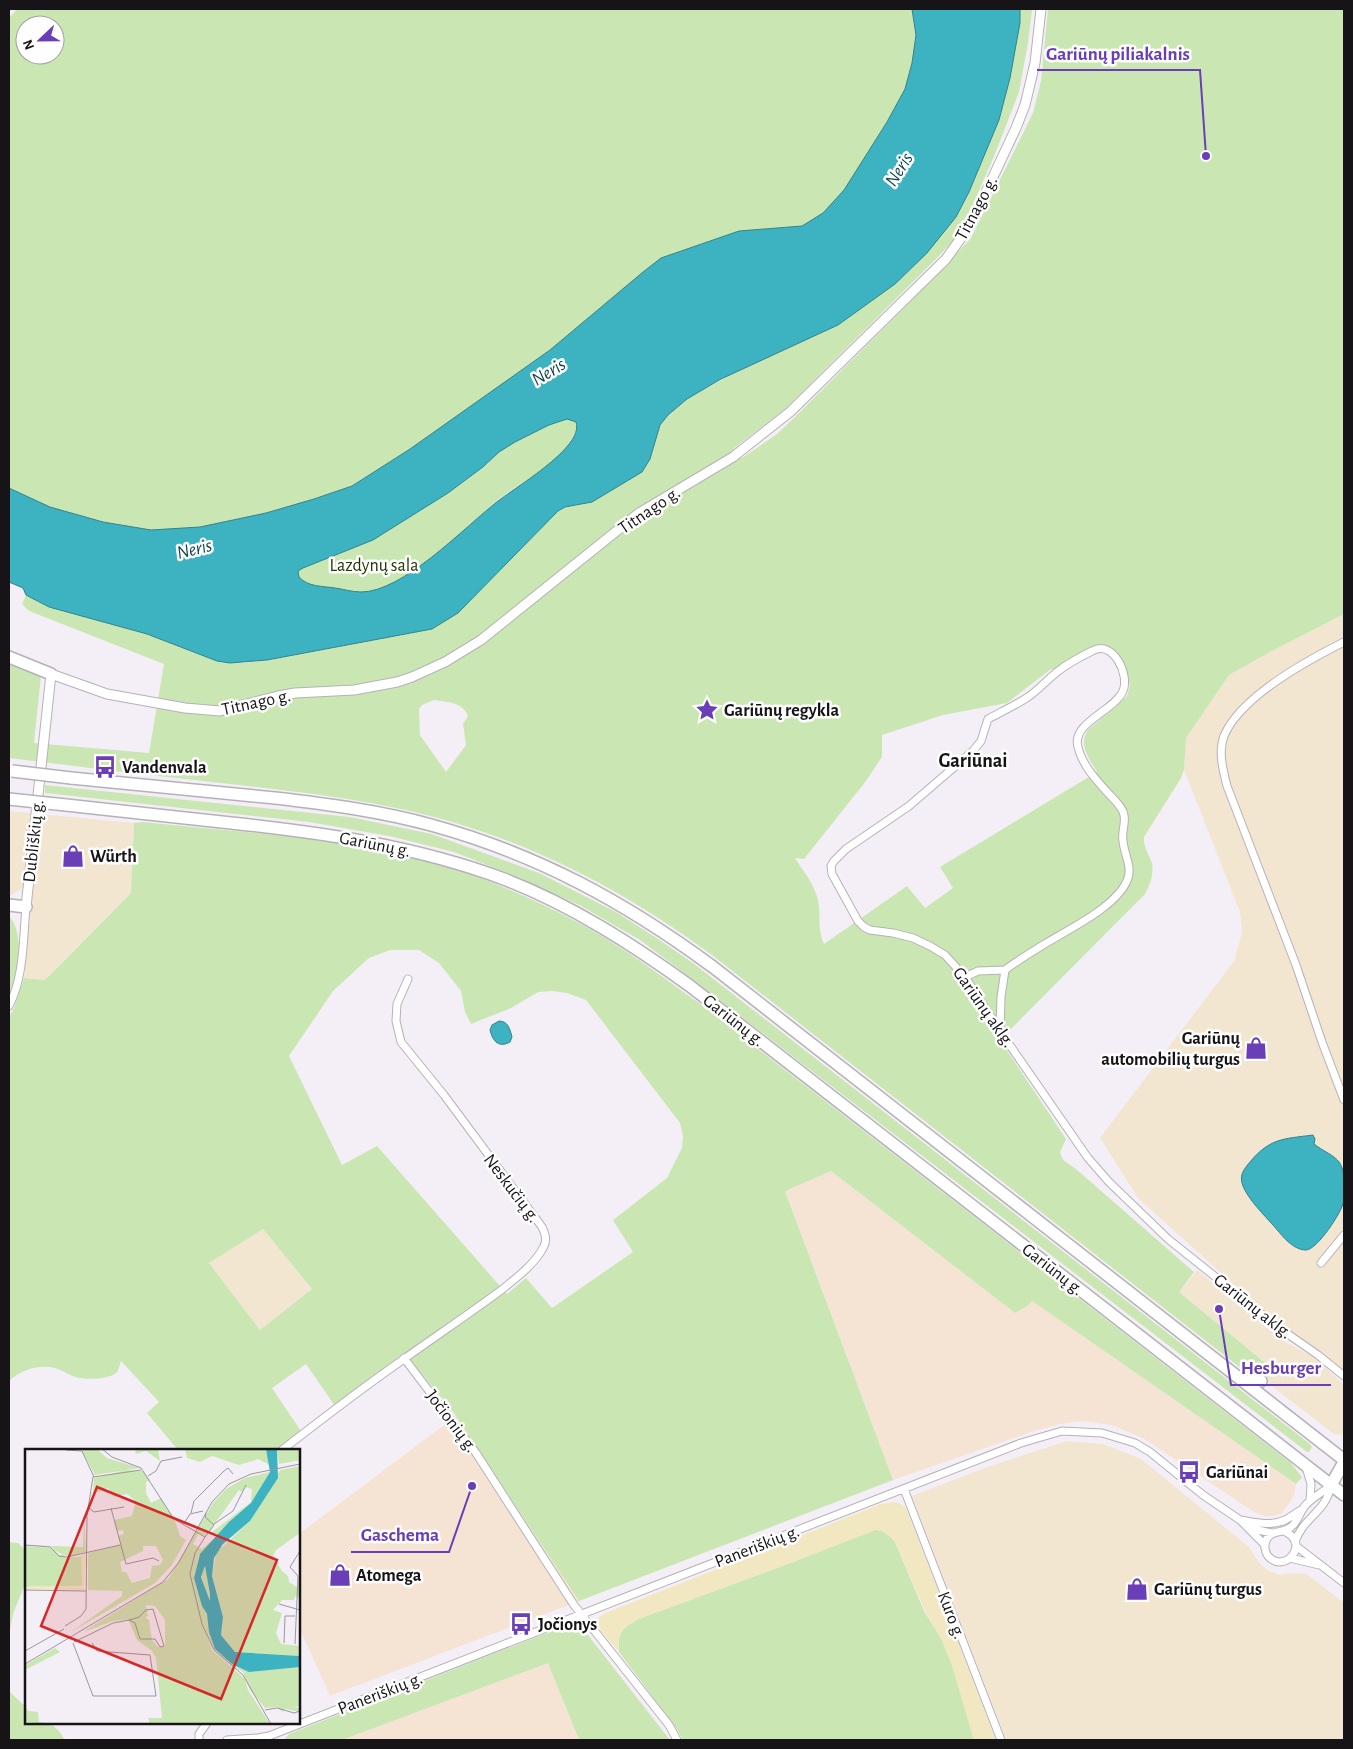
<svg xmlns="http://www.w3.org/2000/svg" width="1353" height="1749" font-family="'Alegreya Sans',sans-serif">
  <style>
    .commercial { fill: #f2e6d1 }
    .industrial { fill: #f5e4d3 }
    .green { fill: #cae7b3; fill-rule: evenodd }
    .sand { fill: #f1e8c2 }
    .water { fill: #3db2c0; stroke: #31838d; fill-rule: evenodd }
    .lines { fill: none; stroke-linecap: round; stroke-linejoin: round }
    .minor-casing { stroke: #b6b1b9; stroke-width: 9 }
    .tertiary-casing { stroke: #b6b1b9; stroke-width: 11 }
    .trunk-casing { stroke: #b6b1b9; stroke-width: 14 }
    .minor { stroke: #fff; stroke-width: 7 }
    .tertiary { stroke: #fff; stroke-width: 9 }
    .trunk { stroke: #fff; stroke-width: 11 }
    .trunk-bridge-casing { stroke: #b6b1b9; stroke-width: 14; stroke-linecap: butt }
    .trunk-bridge { stroke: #fff; stroke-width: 11 }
    .labels { text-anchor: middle; stroke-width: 5; stroke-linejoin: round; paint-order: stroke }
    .street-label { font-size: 18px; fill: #161417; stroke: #fefefe }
    .park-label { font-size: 18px; fill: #203703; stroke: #fefefe }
    .poi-label { font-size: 18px; font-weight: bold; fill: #161417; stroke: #fefefe; text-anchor: start }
    .water-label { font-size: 19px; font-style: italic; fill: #14474d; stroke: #fefefe }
    .quarter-label { font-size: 20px; font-weight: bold; fill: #161417; stroke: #fefefe }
    .inset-road { fill: none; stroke: #9b979d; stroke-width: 1 }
    .view { fill: #d62828; fill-opacity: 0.15; stroke: #d62828; stroke-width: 2.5 }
    .inset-edge { fill: none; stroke: #161417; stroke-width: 2.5 }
    .leader { fill: none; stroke: #693eb6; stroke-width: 2 }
    .callout-dot { fill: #693eb6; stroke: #fefefe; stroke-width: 2 }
    .callout-label { font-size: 19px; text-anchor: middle; font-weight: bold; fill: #693eb6; stroke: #fefefe; stroke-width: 5; stroke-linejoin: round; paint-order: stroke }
  </style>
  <rect width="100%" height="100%" fill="#f4eff7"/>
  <path class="commercial" d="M 1344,614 L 1344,1171 L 1331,1154 L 1314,1144 L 1313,1135 L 1276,1141 L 1269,1144 L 1260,1150 L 1244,1170 L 1241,1180 L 1244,1188 L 1262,1212 L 1318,1243 L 1339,1213 L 1344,1202 L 1344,1376 L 1243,1293 L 1138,1198 L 1100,1138 L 1234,961 L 1242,933 L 1240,912 L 1184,770 L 1185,738 L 1229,675 L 1270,652 Z
    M 9,811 L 30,813 L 22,888 L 9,897 Z
    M 40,814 L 134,823 L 131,893 L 44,980 L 24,978 Z
    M 263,1229 L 312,1289 L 260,1330 L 209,1263 Z
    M 1197,1270 L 1285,1342 L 1316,1358 L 1344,1385 L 1344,1435 L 1334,1434 L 1260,1377 L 1269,1366 L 1179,1292 Z
    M 1067,1441 L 1103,1444 L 1141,1459 L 1249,1547 L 1260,1564 L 1269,1571 L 1280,1575 L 1293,1573 L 1307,1574 L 1344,1603 L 1344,1740 L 1006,1740 L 912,1496 L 990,1466 Z"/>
  <path class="industrial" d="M 831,1171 L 1015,1313 L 1032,1301 L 1296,1484 L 1294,1496 L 1282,1513 L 1274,1516 L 1265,1516 L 1254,1512 L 1143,1438 L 1111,1425 L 1082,1421 L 1060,1424 L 1031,1432 L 893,1480 L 785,1190 Z
    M 456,1416 L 579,1601 L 330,1696 L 299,1627 L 299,1534 Z
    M 548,1663 L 579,1740 L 342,1740 Z"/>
  <path class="green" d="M 17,9 L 912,9 L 916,35 L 912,63 L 905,89 L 887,122 L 844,190 L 823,213 L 802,226 L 739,231 L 661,258 L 643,272 L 550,350 L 410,449 L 352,486 L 314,499 L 266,513 L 200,527 L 151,530 L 103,522 L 50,507 L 9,488 L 9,18 ZM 25,25 L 55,25 L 55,55 L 25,55 Z
    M 1020,9 L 1032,9 L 1028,43 L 1019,92 L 995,154 L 971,209 L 956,238 L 933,262 L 785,409 L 733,449 L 742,458 L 777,434 L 796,416 L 913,299 L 971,238 L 1033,113 L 1041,81 L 1048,9 L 1344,9 L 1344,614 L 1270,652 L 1229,675 L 1186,738 L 1184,770 L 1181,778 L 1144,837 C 1143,847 1149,854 1152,863 C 1154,874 1150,885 1145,894 L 1000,1040 L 1066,1139 L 1060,1152 L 1063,1160 L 1076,1169 L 1194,1272 L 1179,1292 L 1269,1366 L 1260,1377 L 1252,1376 L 1247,1373 L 712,955 C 636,899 555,854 465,826 C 383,800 297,792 212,782 C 144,775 76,766 9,758 L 9,661 L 36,671 L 41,676 L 34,743 L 149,753 L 164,664 L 29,611 L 22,604 L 26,595 L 49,607 L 147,634 L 217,661 L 245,663 L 267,660 L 432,629 L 458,613 L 558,511 L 565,507 L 577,505 L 650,459 L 660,425 L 668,415 L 687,399 L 895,284 L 927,253 L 956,217 L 969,192 L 999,120 L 1010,78 L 1020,23 ZM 1100,644 L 1112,647 L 1121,657 L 1130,685 L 1127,696 L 1088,730 C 1078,745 1089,758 1097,772 L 940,867 L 953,888 L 925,908 L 907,886 L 824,944 C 817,928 821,915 818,900 C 813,881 804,873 795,858 L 804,859 L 866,781 L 882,757 L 882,735 L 943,715 L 1007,703 L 1051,669 L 1053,670 ZM 434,700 C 446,702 463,702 468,716 L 463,724 L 466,745 L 446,772 L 420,735 L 419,709 L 422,705 Z
    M 567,419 L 576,422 C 578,428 576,431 573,436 C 557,468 522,480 495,502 C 464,528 403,592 361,592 C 352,592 343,589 335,588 C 322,586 308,587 299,577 L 298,571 L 303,568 L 373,540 L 448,493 L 483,468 L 499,452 L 515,442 L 549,425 Z
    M 45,785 L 350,817 L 432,834 L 539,873 L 616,912 L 655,937 L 693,963 L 1310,1444 L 1312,1447 L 1309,1452 L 1307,1452 L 691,978 L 640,940 L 581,906 L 518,877 L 454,852 L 389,836 L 309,822 L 45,793 Z
    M 143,822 C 257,834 377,839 486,880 C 524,895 571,917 605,938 C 638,958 668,981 699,1003 L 1291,1463 L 1302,1477 L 1296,1484 L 1032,1301 L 1027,1306 L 1015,1313 L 831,1171 L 785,1191 L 893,1480 L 579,1601 L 456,1416 L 405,1353 L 335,1406 L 306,1364 L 272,1388 L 301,1431 L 276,1450 L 178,1450 L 147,1413 L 159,1402 L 121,1361 C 120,1364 119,1369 117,1372 C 110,1380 85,1380 76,1377 C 70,1376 64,1371 58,1369 C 41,1363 21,1370 9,1381 L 9,1017 L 14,1008 L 24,978 L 44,980 L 49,976 L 131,893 L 134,823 ZM 390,950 L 419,950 L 439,963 L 461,991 L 465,1012 L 471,1024 L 511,1008 L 538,992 L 552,991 L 567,993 L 586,1000 L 680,1123 L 683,1136 L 682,1148 L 667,1178 L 613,1220 L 633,1252 L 552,1308 L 526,1278 L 507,1294 L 377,1146 L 342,1165 L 289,1056 L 333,991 L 369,958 ZM 263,1229 L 312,1289 L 260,1330 L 209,1263 Z
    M 9,916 C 26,934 17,975 9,996 Z
    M 876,1529 C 884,1532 890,1535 895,1542 L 924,1611 L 941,1638 L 953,1666 L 974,1740 L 683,1740 L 676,1728 L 619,1652 C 617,1631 623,1627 641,1618 L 793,1562 Z
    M 9,1542 L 18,1543 L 26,1550 L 26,1582 L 14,1611 L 9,1634 Z
    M 575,1624 L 581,1626 L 670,1740 L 579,1740 L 548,1663 L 342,1740 L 284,1740 L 289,1734 L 567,1625 Z
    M 9,1691 L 26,1707 L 26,1723 L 50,1723 L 59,1731 L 65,1740 L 9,1740 Z"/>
  <path class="sand" d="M 894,1502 L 899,1503 L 906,1508 L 996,1740 L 974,1740 L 952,1666 L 941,1638 L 925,1611 L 895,1542 C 890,1535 884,1531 876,1530 L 793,1562 L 641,1618 C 623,1627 617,1631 619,1652 L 599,1628 L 597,1619 L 603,1614 L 881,1504 Z"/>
  <path class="water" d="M 912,9 L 1020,9 L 1020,23 L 1010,78 L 999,120 L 969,192 L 956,217 L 927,253 L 895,284 L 838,325 L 721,379 L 687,399 L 668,415 L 660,425 L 650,459 L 642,472 L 592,502 L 565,507 L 558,511 L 458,613 L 432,629 L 267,660 L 230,663 L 217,661 L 147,634 L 49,607 L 26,595 L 23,588 L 9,582 L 9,488 L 50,507 L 103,522 L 151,530 L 200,527 L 266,513 L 314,499 L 352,486 L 410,449 L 550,350 L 643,272 L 661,258 L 739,231 L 802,226 L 823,213 L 844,190 L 887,122 L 905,89 L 912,63 L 916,35 ZM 567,419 L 576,422 C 585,448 510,490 493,505 C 462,530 402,592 361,592 C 352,592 343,589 335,588 C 322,586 308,587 299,577 L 298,571 L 303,568 L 373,540 L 448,493 L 483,467 L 499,452 L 515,442 L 549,425 Z
    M 499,1021 C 508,1021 510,1029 512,1037 L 510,1042 C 499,1048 493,1042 490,1030 L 492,1025 Z
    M 1313,1135 L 1315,1139 L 1314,1144 C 1331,1157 1344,1156 1344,1182 C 1344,1188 1345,1195 1344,1201 C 1342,1212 1317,1250 1306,1250 C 1292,1250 1281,1234 1273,1225 C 1264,1215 1248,1199 1243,1186 C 1239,1176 1243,1170 1250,1162 C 1270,1138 1283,1139 1313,1135 Z"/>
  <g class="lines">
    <defs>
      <path id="minor" d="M 1344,642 C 1308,660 1240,697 1224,736 C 1218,752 1223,770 1227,786 L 1296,965 L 1322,1042 L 1344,1100
        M 965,977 L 978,971 L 1005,970
        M 9,1006 C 24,977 23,940 26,907
        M 1000,1031 L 1001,997 L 1005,970 C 1017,961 1030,953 1043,945 C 1067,930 1119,906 1128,878 C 1132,866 1124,854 1123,841 C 1121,833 1126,823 1124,815 C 1123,807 1114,800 1109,794 C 1097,781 1082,765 1078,747 C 1071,723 1114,711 1123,691 C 1130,675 1113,639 1092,651 C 1080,657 1067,664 1057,672 C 1047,680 1038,690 1028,697 C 1016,705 1001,712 988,719 L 981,741 L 973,751 L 909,806 L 846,849 L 834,861 L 831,866 L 832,874 L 858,921 L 864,927 L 870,930 L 893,933 L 913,938 L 930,946 L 945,955 L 965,977 L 1000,1031 L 1088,1158 L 1109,1182 L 1168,1239 L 1282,1330 L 1318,1355 L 1344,1376
        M 1321,1263 L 1344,1235
        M 404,1358 L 476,1453 L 574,1605 L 669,1725 L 677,1740
        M 282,1450 C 322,1419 362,1388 404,1359 C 436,1336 469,1314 500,1291 C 515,1279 534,1265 543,1248 C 548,1240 545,1234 542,1227 L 444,1095 L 401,1042 L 396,1021 L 397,1004 L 408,979
        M 1306,1467 L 1311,1484 L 1310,1500
        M 904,1489 L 1001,1740
        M 1240,1520 C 1255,1522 1271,1527 1285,1520 C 1291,1517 1297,1512 1303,1509
        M 1245,1522 L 1258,1530 L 1272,1533
        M 1284,1531 C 1312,1543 1284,1575 1268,1556 C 1265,1552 1264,1546 1266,1541 C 1270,1529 1283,1534 1291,1527 C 1298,1522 1299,1514 1304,1507 C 1311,1498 1322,1493 1331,1485
        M 1295,1542 C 1303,1517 1326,1513 1331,1485
        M 1296,1546 L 1344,1583
        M 1290,1558 L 1319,1565
        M 199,1740 L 199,1734 L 207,1723
        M 227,1740 L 258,1738 L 269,1736 L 1021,1443 L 1062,1431 L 1102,1433 L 1135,1443 L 1150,1452 L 1203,1495 L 1240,1520 L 1265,1545"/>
      <path id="tertiary" d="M 26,907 L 51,674 L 107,694 L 185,708 L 220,711 L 278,696 L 295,693 L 354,690 L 397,682 L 412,677 L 445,662 L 481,640 L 639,513 L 733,457 L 790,412 L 946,259 L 971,224 L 1016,128 L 1025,105 L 1035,63 L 1041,9"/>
      <path id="trunk" d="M 9,657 L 51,674
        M 71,778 C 139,785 207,791 275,798 C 327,804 380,811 431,825 C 537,854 625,902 713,967 L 1344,1460
        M 66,805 C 121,811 176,817 231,823 C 324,833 416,846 504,879 C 571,905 632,944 690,986 L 1344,1495
        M 9,905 L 26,907
        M 1243,1381 L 1261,1381
        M 1331,1485 L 1344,1462"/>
    </defs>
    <use href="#minor" class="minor-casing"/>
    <use href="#tertiary" class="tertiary-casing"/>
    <use href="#trunk" class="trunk-casing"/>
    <use href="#minor" class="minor"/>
    <use href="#tertiary" class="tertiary"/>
    <use href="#trunk" class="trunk"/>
    <defs>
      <path id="trunk-bridge" d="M 12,771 L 71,778
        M 9,799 L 66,805"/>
    </defs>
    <use href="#trunk-bridge" class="trunk-bridge-casing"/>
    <use href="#trunk-bridge" class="trunk-bridge"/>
  </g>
  <defs>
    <symbol id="sight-bare" viewBox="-9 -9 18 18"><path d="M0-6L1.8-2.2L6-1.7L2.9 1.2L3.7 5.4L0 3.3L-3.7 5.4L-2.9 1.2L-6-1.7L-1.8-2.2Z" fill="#693eb6" stroke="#fefefe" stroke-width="2.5" paint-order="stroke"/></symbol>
    <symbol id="bus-bare" viewBox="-9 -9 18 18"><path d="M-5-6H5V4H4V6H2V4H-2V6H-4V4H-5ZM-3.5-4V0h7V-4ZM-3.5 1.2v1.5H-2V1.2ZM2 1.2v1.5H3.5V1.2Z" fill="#693eb6" stroke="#fefefe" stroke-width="2.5" paint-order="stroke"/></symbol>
    <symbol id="shop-bare" viewBox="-9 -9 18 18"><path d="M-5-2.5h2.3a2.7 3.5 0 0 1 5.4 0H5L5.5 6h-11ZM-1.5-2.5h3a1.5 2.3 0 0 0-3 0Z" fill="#693eb6" stroke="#fefefe" stroke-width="2.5" paint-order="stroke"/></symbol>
  </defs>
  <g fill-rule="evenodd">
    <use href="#sight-bare" x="691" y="694" width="32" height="32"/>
    <use href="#bus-bare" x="89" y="751" width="32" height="32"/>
    <use href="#shop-bare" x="57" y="840" width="32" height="32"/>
    <use href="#shop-bare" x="1240" y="1032" width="32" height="32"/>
    <use href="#bus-bare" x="1173" y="1456" width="32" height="32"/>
    <use href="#shop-bare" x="324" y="1559" width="32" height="32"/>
    <use href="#shop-bare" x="1121" y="1573" width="32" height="32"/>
    <use href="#bus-bare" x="505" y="1608" width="32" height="32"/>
  </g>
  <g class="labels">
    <g class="street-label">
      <text transform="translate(976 208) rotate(-62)" y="6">Titnago g.</text>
      <text transform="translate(649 510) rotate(-34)" y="6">Titnago g.</text>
      <text transform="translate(256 702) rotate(-12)" y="6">Titnago g.</text>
      <text transform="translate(33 841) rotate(-84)" y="6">Dubliškių g.</text>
      <text transform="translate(375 844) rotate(11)" y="6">Gariūnų g.</text>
      <text transform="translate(984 1007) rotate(55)" y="6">Gariūnų aklg.</text>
      <text transform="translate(734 1020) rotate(38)" y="6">Gariūnų g.</text>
      <text transform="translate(512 1188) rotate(53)" y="6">Neskučių g.</text>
      <text transform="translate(1053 1269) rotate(38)" y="6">Gariūnų g.</text>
      <text transform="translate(1253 1306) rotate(38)" y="6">Gariūnų aklg.</text>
      <text transform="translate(452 1421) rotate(53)" y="6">Jočionių g.</text>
      <text transform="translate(757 1546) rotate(-21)" y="6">Paneriškių g.</text>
      <text transform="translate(952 1615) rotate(69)" y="6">Kuro g.</text>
      <text transform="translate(380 1693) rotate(-21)" y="6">Paneriškių g.</text>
    </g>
    <g class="park-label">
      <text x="374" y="571">Lazdynų sala</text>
    </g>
    <g class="poi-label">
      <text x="724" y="716">Gariūnų regykla</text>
      <text x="122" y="773">Vandenvala</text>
      <text x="90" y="862">Würth</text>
      <text x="1240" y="1044" text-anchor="end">Gariūnų<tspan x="1240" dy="21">automobilių turgus</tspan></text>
      <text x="1206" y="1478">Gariūnai</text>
      <text x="356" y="1581">Atomega</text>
      <text x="1154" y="1595">Gariūnų turgus</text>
      <text x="538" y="1630">Jočionys</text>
    </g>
    <g class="water-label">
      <text transform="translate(898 169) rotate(-58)" y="7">Neris</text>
      <text transform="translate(548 371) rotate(-32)" y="7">Neris</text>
      <text transform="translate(194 548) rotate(-14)" y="7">Neris</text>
    </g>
    <g class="quarter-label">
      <text x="973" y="767">Gariūnai</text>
    </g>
  </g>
  <g transform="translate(25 1449)">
    <rect width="275" height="275" fill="#f4eff7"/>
    <path d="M 56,0 L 72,0 L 82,9 L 115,19 L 70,26 ZM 110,0 L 133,0 L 135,12 L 121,2 L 111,5 ZM 160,0 L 241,0 L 245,16 L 233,10 L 214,16 L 187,7 L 175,13 L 162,9 ZM 252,0 L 275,0 L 275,11 L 254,15 ZM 275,17 L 275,84 L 251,101 L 248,107 L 257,122 L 263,127 L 264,133 L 272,138 L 275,126 L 275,150 L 270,147 L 269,151 L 257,151 L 248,161 L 257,164 L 251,184 L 256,195 L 275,197 L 275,207 L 210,203 L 196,186 L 198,168 L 187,127 L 191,104 L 225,72 L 255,21 ZM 101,21 L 118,22 L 125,31 L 121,33 L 121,44 L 126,54 L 136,49 L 150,72 L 155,87 L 161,91 L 147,116 L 130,134 L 46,183 L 97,147 L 97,142 L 63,141 L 63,104 L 96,96 L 93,87 L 99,85 L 98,81 L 92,82 L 89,71 L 107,67 L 110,55 L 108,50 L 102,45 L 89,48 L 83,39 L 68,45 L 69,29 ZM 118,97 L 131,97 L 138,111 L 135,116 L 127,117 L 125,129 L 107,134 L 101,123 L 97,123 L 95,113 L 118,102 ZM 245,23 L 226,54 L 194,85 L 186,84 L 226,53 L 227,40 L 220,38 L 217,43 L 214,41 L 181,87 L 174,84 L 168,95 L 177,100 L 190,89 L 174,107 L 169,130 L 183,169 L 207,215 L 249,220 L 275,218 L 275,257 L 269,258 L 275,259 L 275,263 L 260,260 L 258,263 L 252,258 L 240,259 L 225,241 L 218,223 L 205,215 L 188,199 L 175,168 L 187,201 L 220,230 L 223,241 L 245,275 L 125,275 L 123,269 L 137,269 L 131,209 L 127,202 L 112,191 L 103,170 L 88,172 L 58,183 L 143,130 L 188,54 L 201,40 L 220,29 ZM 121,156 L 130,157 L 140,171 L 140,197 L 133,198 L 127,191 L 124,171 L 120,168 L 123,167 ZM 59,67 L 61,103 L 45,107 L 34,106 L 27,98 L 0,96 L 58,98 ZM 0,97 L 26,99 L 43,109 L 58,107 L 58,137 L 0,138 ZM 181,118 L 185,145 L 185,152 L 176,126 ZM 30,199 L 35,203 L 0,221 L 0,216 ZM 0,256 L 3,262 L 13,263 L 14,273 L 22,275 L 0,273 Z" fill="#cae7b3" fill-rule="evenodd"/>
    <path d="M 61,105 L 59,141 L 0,140 L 4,137 L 57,138 L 56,106 Z" fill="#f1e8c2"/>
    <path d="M 241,0 L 252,0 L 253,29 L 225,72 L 198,95 L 189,109 L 187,127 L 198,168 L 196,186 L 210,203 L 275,207 L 275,218 L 224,223 L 207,215 L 190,200 L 184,183 L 182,165 L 177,157 L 169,129 L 175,105 L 204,73 L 226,54 L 245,23 ZM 180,117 L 185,145 L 185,152 L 176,128 Z" fill="#3db2c0" fill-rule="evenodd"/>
    <path class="inset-road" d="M 77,0 L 87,8 L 116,19 L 149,70 L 180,88 L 170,104 L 165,125 L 177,175 L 189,201 L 218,226 L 246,275M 41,1 L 57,2 L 69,28M 123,27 L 131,22 L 136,12 L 157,8M 64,59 L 69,63 L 99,58M 86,59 L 101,115 L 128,109 L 134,112M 166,64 L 169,52 L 199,22 L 203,19 L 208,25M 189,75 L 208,62 L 221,36M 158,76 L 165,65 L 178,62M 180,88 L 189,76 L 180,68 L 181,64M 0,96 L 25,98 L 34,107 L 42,108 L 95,96M 273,127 L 265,118 L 275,102M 0,141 L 61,142M 254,155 L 275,161M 40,177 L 56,167 L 61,160 L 62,66 L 68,28 L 116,21M 49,193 L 84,176 L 88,174 L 104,171 L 111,169 L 114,168 L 121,161 L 128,160 L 139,197 L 135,198 L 130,190 L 115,190 L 110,174 L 104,171M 48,194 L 68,247 L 131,247 L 125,206 L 72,202 L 67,194M 259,194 L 260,167 L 270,167M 270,195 L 273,127M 0,202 L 39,180M 0,215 L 138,133 L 154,113 L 187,53 L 204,35 L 226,25 L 275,15M 240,261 L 252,259 L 269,264 L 275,262"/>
    <path class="view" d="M 72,38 L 252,111 L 196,250 L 16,177 Z"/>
    <rect width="275" height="275" class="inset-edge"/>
  </g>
  <path class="leader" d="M1206 156L1200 70H1037M1219 1309L1231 1385H1331M472 1486L449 1552H351"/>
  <g class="callout-dot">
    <circle cx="1206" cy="156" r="5"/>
    <circle cx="1219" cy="1309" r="5"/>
    <circle cx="472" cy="1486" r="5"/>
  </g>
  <g class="callout-label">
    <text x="1118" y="60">Gariūnų piliakalnis</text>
    <text x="1281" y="1374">Hesburger</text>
    <text x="400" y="1541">Gaschema</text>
  </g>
  <rect width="1353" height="1749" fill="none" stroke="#161417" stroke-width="20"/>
  <g transform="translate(40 40) rotate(248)"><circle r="24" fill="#fefefe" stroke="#a1a0a2"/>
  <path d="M0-4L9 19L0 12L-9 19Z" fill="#693eb6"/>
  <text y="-8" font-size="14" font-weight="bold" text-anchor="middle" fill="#161417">N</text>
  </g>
</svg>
